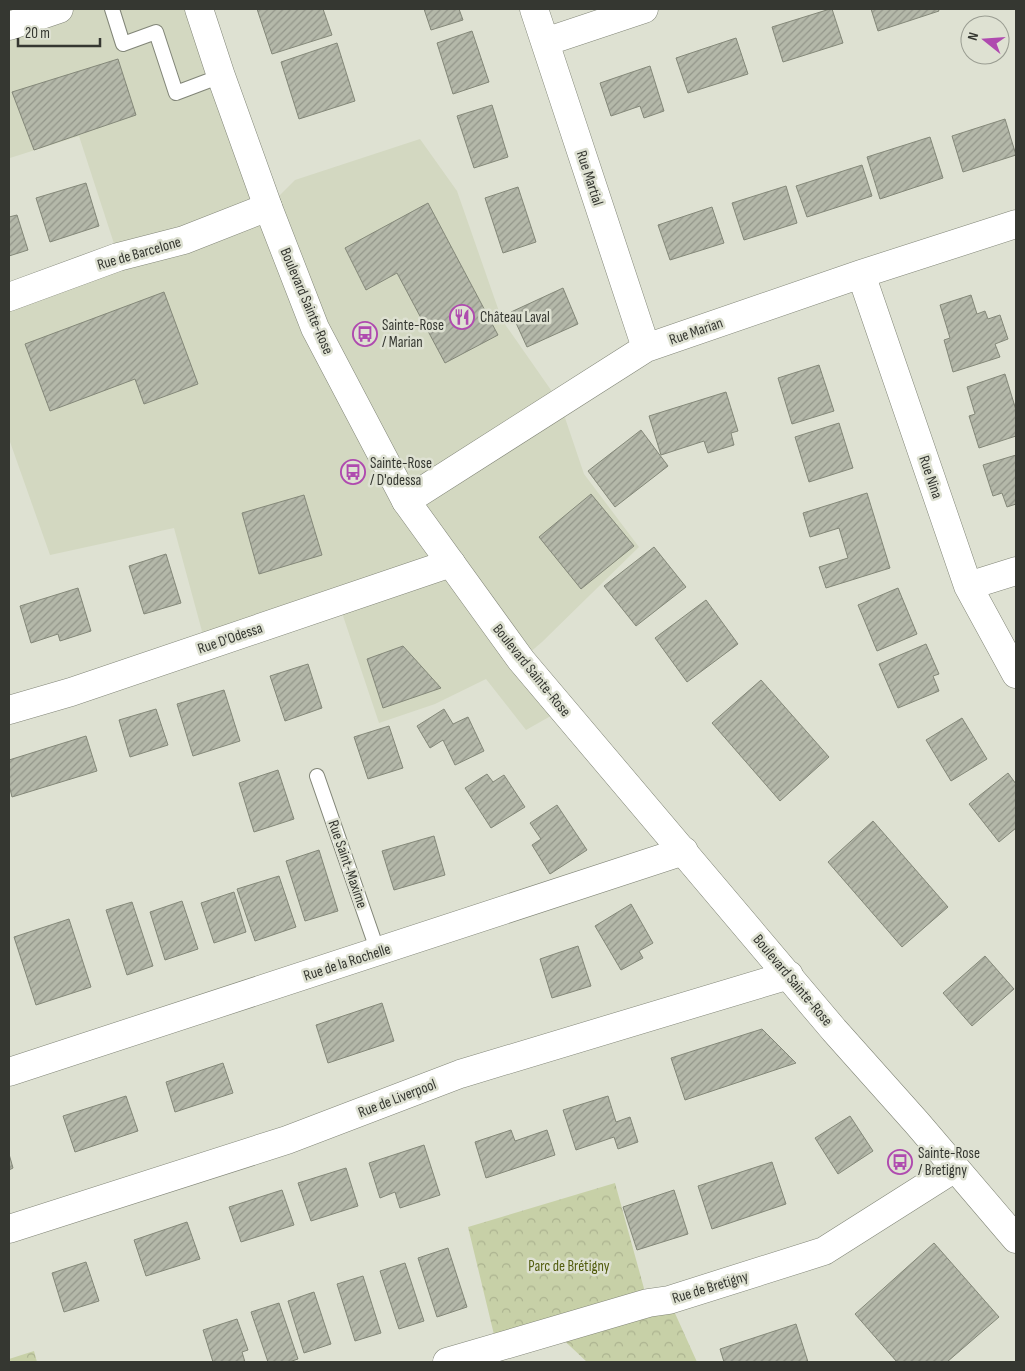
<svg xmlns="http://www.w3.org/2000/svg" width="1025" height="1371" font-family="'Sofia Sans Condensed',sans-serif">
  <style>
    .built { fill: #d3d8c1 }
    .park { fill: url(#park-crowns) }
    .building { fill: url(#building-hatch); stroke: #848879 }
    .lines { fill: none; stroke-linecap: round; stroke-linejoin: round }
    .lane-casing { stroke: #818577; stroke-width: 16 }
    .street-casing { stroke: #818577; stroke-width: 29 }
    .secondary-casing { stroke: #818577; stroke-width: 29 }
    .lane { stroke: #fff; stroke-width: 14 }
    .street { stroke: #fff; stroke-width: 28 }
    .secondary { stroke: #fff; stroke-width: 28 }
    .labels { text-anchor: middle; stroke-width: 5; stroke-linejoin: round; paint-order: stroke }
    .street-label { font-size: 15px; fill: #353731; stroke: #dee1d2 }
    .poi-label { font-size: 15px; fill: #353731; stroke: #dee1d2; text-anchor: start }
    .park-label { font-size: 15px; fill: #525c0e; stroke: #dee1d2 }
  </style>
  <defs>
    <pattern id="park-crowns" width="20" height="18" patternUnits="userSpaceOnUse" patternTransform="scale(1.25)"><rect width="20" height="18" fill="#c7d0a7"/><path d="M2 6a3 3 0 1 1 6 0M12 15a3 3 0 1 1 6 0" fill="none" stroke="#acb390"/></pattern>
    <pattern id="building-hatch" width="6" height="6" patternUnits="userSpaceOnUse" patternTransform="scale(1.25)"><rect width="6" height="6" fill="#b4b8a9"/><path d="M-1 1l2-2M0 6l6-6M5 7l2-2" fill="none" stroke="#93968a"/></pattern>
  </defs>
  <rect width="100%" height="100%" fill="#dee1d2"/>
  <path class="built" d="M 59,9 L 199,9 L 268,207 L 295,180 L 420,139 L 457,191 L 502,320 L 560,403 L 584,474 L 639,547 L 542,642 L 521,660 L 563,709 L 526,730 L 486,679 L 435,704 L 379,723 L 338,601 L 206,646 L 174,528 L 50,555 L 9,439 L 9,297 L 118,256 L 79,136 L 10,158 L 9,154 L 9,26 Z"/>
  <path class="park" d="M 615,1183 L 648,1303 L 669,1300 L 697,1362 L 587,1362 L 554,1331 L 497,1347 L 468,1227 Z
    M 34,1351 L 37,1362 L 9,1362 L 9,1359 Z"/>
  <path class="building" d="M 257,9 L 323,9 L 332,35 L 272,54 Z
    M 424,9 L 459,9 L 463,20 L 431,30 Z
    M 830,9 L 832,9 L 843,43 L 783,62 L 772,27 Z
    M 871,9 L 938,9 L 939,11 L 878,31 Z
    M 472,31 L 489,82 L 453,94 L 437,43 Z
    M 736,38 L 748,74 L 688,93 L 676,58 Z
    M 337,43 L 355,101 L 299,119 L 281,62 Z
    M 118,59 L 136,115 L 34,150 L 12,92 Z
    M 650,66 L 664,111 L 644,118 L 640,106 L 611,116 L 600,83 Z
    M 492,105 L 508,157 L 474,168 L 457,116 Z
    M 1005,119 L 1016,155 L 963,172 L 952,136 Z
    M 930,137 L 943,178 L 880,199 L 867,157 Z
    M 862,165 L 872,196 L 807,217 L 796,186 Z
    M 86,183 L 99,226 L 50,242 L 36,198 Z
    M 786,186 L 797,223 L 744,240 L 732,203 Z
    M 518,187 L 536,242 L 503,253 L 485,198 Z
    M 428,203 L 498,335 L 445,363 L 397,273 L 366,290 L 345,248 Z
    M 712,207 L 724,243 L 670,260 L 658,225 Z
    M 17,215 L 28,250 L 9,256 L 9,217 Z
    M 563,288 L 578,324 L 527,347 L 511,312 Z
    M 164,292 L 198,384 L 144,404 L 135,379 L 50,411 L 25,344 Z
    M 971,295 L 977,314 L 985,311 L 988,319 L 1000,315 L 1008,339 L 995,344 L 1000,357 L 953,372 L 944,340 L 950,338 L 940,305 Z
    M 819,365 L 834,411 L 792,424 L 778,378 Z
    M 1005,374 L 1016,410 L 1016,436 L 979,448 L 969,416 L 975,414 L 967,387 Z
    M 726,392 L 738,431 L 731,433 L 734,445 L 708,453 L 704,441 L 661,455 L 649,416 Z
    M 839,423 L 853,468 L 809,482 L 795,437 Z
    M 641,430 L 668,466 L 615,507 L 588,471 Z
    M 1016,455 L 1016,504 L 1007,507 L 1002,493 L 993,496 L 983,465 Z
    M 867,493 L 890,568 L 826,588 L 819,567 L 848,558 L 839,528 L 810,537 L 803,513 Z
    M 591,494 L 634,546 L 581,589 L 539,537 Z
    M 304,495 L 322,555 L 259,574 L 242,513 Z
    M 654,547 L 686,587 L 636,626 L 604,586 Z
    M 166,554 L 181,603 L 144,614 L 129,566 Z
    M 78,588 L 91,631 L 60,641 L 58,634 L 31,643 L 20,606 Z
    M 898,588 L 917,634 L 877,651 L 858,605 Z
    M 706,600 L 738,644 L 687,682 L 655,638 Z
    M 926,644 L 939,674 L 933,676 L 939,691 L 898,708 L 879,664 Z
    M 403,646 L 441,688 L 383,708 L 367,659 Z
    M 308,664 L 322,708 L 285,721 L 270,676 Z
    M 761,680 L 829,757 L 780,801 L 712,723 Z
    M 224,690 L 240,741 L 193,756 L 177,704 Z
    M 156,709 L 168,745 L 130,757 L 119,720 Z
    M 444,709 L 453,724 L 468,717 L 484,751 L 455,765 L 443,740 L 430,748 L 417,726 Z
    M 962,718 L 987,759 L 951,781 L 926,740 Z
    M 389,726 L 403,768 L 368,779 L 354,737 Z
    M 86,736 L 97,771 L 12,797 L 9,785 L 9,760 Z
    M 278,770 L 294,819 L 254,832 L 239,783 Z
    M 1008,773 L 1016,784 L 1016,828 L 999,842 L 969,804 Z
    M 487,774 L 493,782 L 504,775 L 525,807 L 491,828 L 465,788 Z
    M 557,805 L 587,850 L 550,874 L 532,845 L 541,839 L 530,823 Z
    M 873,821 L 948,907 L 902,947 L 828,862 Z
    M 434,836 L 445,875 L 394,890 L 382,851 Z
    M 319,850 L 338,911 L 305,921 L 286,861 Z
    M 279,876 L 296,927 L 255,941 L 237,889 Z
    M 234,892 L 246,932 L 214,943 L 201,903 Z
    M 182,901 L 198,949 L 165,960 L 150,912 Z
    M 132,902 L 153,966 L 127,975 L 106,910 Z
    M 631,904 L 653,943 L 639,951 L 643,958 L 621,970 L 595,926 Z
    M 69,919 L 91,987 L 36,1005 L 14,937 Z
    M 578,946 L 591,986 L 552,998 L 540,959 Z
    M 985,956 L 1014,989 L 972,1026 L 943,993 Z
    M 382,1003 L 394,1041 L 328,1063 L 316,1025 Z
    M 762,1029 L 796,1063 L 685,1100 L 671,1058 Z
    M 223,1063 L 233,1093 L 175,1112 L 166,1082 Z
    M 126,1096 L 138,1131 L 75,1152 L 63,1116 Z
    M 608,1096 L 616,1122 L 630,1117 L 638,1142 L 618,1149 L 614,1137 L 576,1150 L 563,1110 Z
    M 850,1116 L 873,1151 L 838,1174 L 815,1138 Z
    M 511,1130 L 515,1141 L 547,1130 L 555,1155 L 486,1178 L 475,1142 Z
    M 424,1145 L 440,1195 L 400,1208 L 395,1192 L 380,1198 L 369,1163 Z
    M 9,1154 L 13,1168 L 9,1170 Z
    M 772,1162 L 786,1204 L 712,1229 L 698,1186 Z
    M 346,1168 L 358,1206 L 311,1221 L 298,1183 Z
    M 282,1190 L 294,1225 L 241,1242 L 229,1207 Z
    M 674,1190 L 688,1234 L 637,1250 L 623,1207 Z
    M 187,1222 L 200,1259 L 146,1276 L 134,1240 Z
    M 934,1243 L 999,1317 L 947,1362 L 897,1362 L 855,1314 Z
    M 448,1248 L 467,1307 L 437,1317 L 418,1258 Z
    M 86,1262 L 99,1301 L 64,1312 L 52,1273 Z
    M 405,1263 L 424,1321 L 399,1329 L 380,1271 Z
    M 363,1276 L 381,1333 L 355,1341 L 337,1284 Z
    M 314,1292 L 331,1344 L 304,1353 L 288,1301 Z
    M 279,1303 L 298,1359 L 289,1362 L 268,1362 L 251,1312 Z
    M 237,1319 L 248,1350 L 242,1352 L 245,1362 L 213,1362 L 203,1330 Z
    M 796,1324 L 808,1362 L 724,1362 L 720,1349 Z"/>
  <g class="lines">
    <defs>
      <path id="lane" d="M 112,9 L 123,44 L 156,32 L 176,93 L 221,76
        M 317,776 L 378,952"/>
      <path id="street" d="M 534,9 L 646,348
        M 9,26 L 59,9
        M 545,42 L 644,9
        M 861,274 L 968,586 L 1016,674
        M 9,297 L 118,257 L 184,240 L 268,207
        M 406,501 L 646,348 L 861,274 L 1016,224
        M 968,586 L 1016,571
        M 9,710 L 71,692 L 451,563
        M 9,1072 L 684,851
        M 9,1229 L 287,1140 L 460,1074 L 789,975
        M 447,1362 L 648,1303 L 669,1300 L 824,1251 L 955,1168"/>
      <path id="secondary" d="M 199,9 L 221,76 L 268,207 L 315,328 L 406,501 L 521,660 L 834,1030 L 917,1123 L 1016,1239"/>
    </defs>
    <use href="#lane" class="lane-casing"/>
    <use href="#street" class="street-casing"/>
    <use href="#secondary" class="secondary-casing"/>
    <use href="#lane" class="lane"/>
    <use href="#street" class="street"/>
    <use href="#secondary" class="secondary"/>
  </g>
  <defs>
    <symbol id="restaurant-ring" viewBox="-11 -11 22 22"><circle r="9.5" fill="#dee1d2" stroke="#af4aaf" stroke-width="1.5"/><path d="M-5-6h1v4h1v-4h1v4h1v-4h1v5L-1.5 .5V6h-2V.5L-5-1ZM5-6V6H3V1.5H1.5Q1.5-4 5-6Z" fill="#af4aaf"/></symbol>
    <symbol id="bus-ring" viewBox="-11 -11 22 22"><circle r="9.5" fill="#dee1d2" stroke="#af4aaf" stroke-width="1.5"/><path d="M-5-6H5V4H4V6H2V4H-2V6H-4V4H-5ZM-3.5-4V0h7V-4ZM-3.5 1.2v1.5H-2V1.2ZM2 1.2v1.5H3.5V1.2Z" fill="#af4aaf"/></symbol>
  </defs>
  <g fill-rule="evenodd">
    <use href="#restaurant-ring" x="448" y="303" width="28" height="28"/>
    <use href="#bus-ring" x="351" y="320" width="28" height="28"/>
    <use href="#bus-ring" x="339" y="458" width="28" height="28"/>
    <use href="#bus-ring" x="886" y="1148" width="28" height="28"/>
  </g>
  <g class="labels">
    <g class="street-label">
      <text transform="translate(590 178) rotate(72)" y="5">Rue Martial</text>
      <text transform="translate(139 253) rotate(-16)" y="5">Rue de Barcelone</text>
      <text transform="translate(307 301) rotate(67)" y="5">Boulevard Sainte-Rose</text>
      <text transform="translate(696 331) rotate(-19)" y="5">Rue Marian</text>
      <text transform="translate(931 477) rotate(71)" y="5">Rue Nina</text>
      <text transform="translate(230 638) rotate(-19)" y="5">Rue D'Odessa</text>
      <text transform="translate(532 670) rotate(51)" y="5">Boulevard Sainte-Rose</text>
      <text transform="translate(348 864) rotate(71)" y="5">Rue Saint-Maxime</text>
      <text transform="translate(347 962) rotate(-18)" y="5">Rue de la Rochelle</text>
      <text transform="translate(793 980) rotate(50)" y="5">Boulevard Sainte-Rose</text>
      <text transform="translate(397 1098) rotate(-21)" y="5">Rue de Liverpool</text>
      <text transform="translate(710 1287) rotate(-17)" y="5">Rue de Bretigny</text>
    </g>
    <g class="poi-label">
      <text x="480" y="322">Château Laval</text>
      <text x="382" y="330">Sainte-Rose<tspan x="382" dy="17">/ Marian</tspan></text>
      <text x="370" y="468">Sainte-Rose<tspan x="370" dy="17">/ D'odessa</tspan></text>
      <text x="918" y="1158">Sainte-Rose<tspan x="918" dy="17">/ Bretigny</tspan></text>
    </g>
    <g class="park-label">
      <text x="569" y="1271">Parc de Brétigny</text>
    </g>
  </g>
  <rect width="1025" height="1371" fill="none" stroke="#353731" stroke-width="20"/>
  <g transform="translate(985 40) rotate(287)"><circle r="24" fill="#dee1d2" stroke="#9a9d92"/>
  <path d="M0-4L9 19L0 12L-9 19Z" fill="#af4aaf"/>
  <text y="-8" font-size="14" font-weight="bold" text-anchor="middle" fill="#353731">N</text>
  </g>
  <path d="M18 38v8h82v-8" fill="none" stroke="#353731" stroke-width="2.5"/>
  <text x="25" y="38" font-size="15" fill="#353731" stroke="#dee1d2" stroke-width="4" paint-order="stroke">20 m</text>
</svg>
